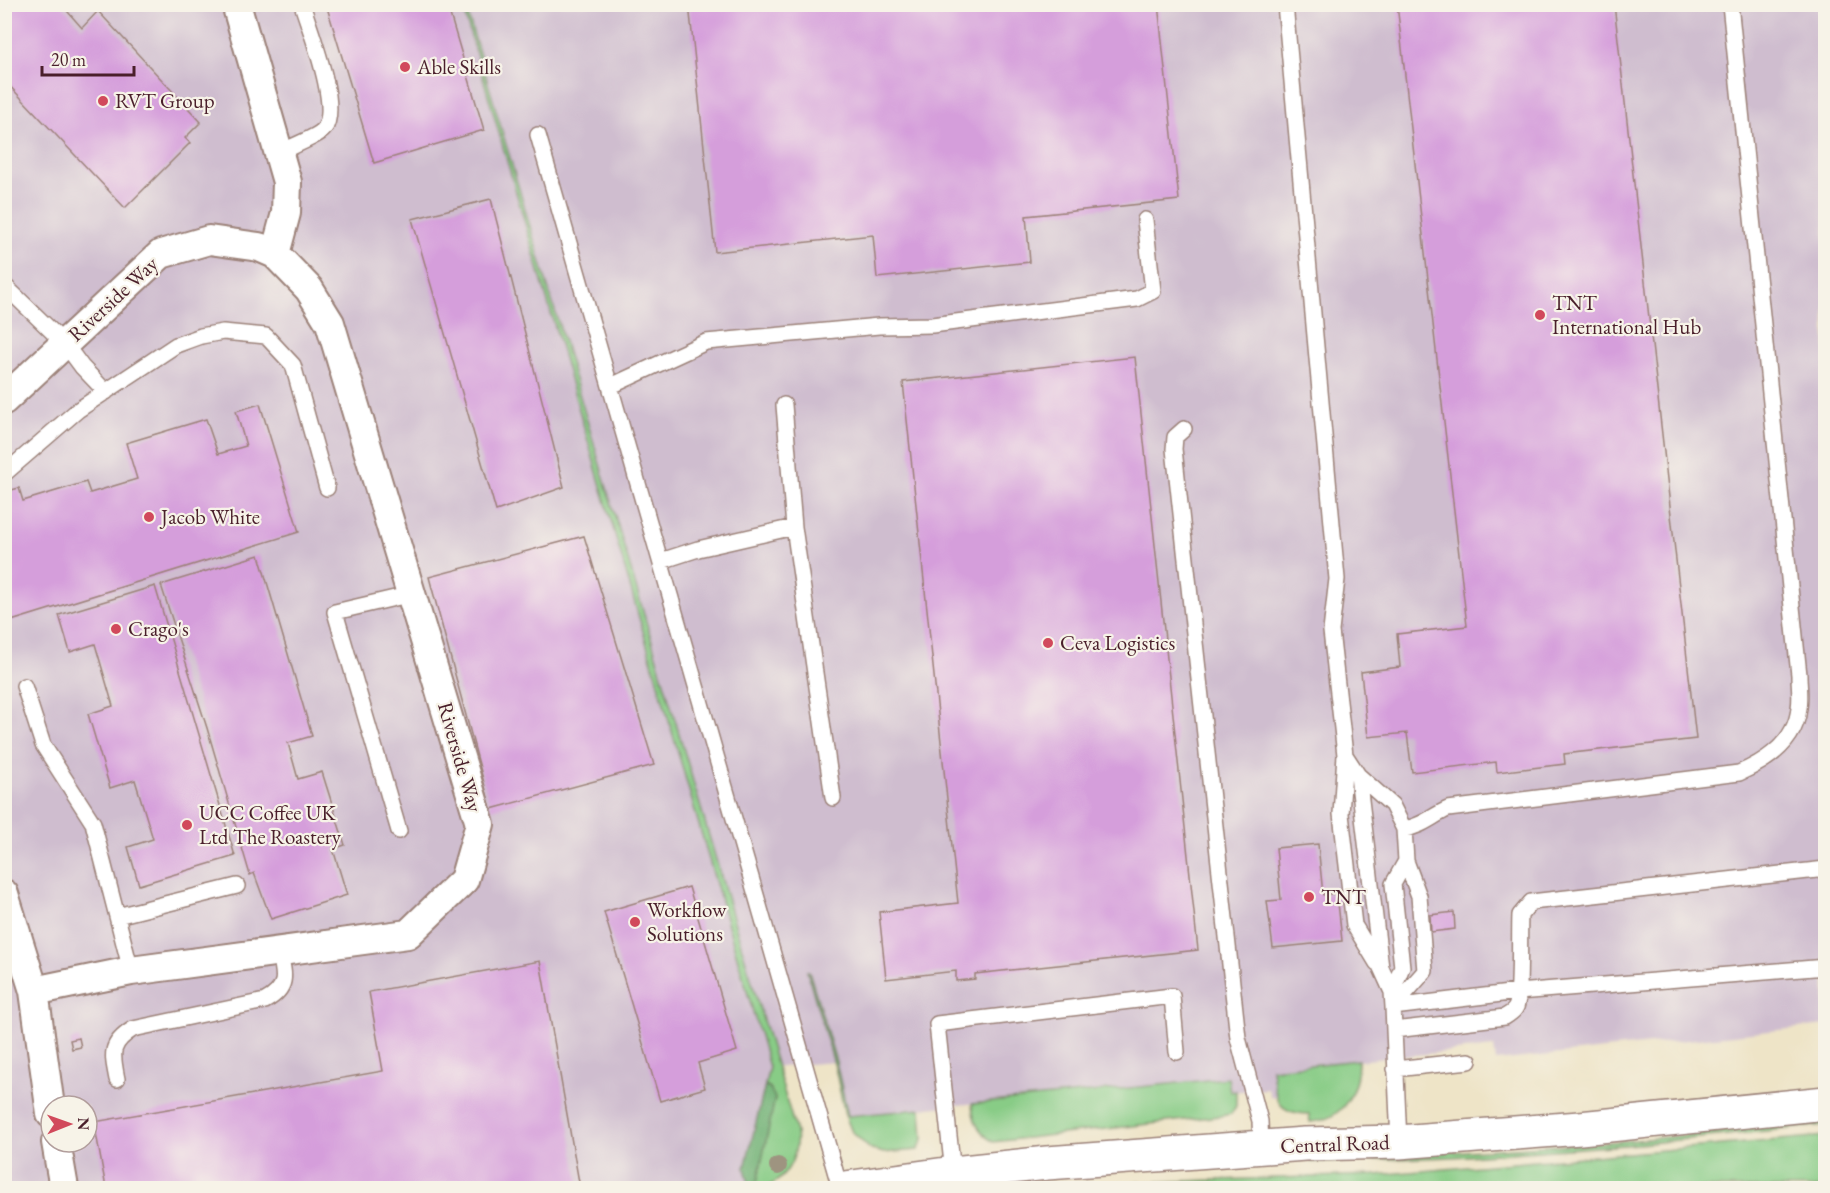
<svg xmlns="http://www.w3.org/2000/svg" width="1830" height="1193" font-family="'EB Garamond',serif">
  <style>
    .industrial { fill: #cfbdcf; fill-rule: evenodd }
    .green { fill: #88cc86; stroke: #697658; stroke-width: 1.5 }
    .forest { fill: #6eb073; stroke: #5c684f; stroke-width: 1.5 }
    .building { fill: #d59edb }
    .lines { fill: none; stroke-linecap: round; stroke-linejoin: round }
    .service-casing { stroke: #9c8279; stroke-width: 18 }
    .minor-casing { stroke: #9c8279; stroke-width: 32 }
    .tertiary-casing { stroke: #9c8279; stroke-width: 36 }
    .service { stroke: #fff; stroke-width: 15 }
    .minor { stroke: #fff; stroke-width: 28 }
    .tertiary { stroke: #fff; stroke-width: 33 }
    .tree { fill: #9e9480 }
    .poi-dot { fill: #d1495b; stroke: #f7f3e8; stroke-width: 2 }
    .labels { text-anchor: middle; stroke-width: 4.5; stroke-linejoin: round; paint-order: stroke }
    .poi-label { font-size: 21px; fill: #4a1f2b; stroke: #f7f3e8; text-anchor: start }
    .street-label { font-size: 21px; fill: #4a1f2b; stroke: #f7f3e8 }
  </style>
  <rect width="100%" height="100%" fill="#f7f3e8"/>
  <filter id="ink" filterUnits="userSpaceOnUse"><feTurbulence type="fractalNoise" baseFrequency=".0167" numOctaves="2"/><feDisplacementMap in="SourceGraphic" scale="12" xChannelSelector="R" yChannelSelector="G"/><feConvolveMatrix kernelMatrix="1 2 1 2 8 2 1 2 1" color-interpolation-filters="sRGB"/></filter>
  <filter id="wash" filterUnits="userSpaceOnUse"><feTurbulence type="fractalNoise" baseFrequency=".008" numOctaves="4" result="noise"/><feDisplacementMap in="SourceGraphic" scale="24" xChannelSelector="R" yChannelSelector="G"/><feGaussianBlur stdDeviation="1.35" result="paint"/><feColorMatrix in="noise" values="0 0 0 0 0 0 0 0 0 0 0 0 0 0 0 0 0 1.4 0 .05"/><feComposite in="paint" operator="in"/></filter>
  <g filter="url(#wash)">
    <rect width="100%" height="100%" fill="#eee4c7"/>
    <path class="industrial" d="M 5,5 L 1825,5 L 1825,1025 L 1496,1061 L 1494,1047 L 1289,1068 L 1291,1094 L 1270,1097 L 1268,1089 L 1230,1092 L 1227,1078 L 848,1116 L 836,1062 L 769,1067 L 745,1168 L 750,1188 L 5,1188 ZM 51,1106 L 87,1106 L 87,1142 L 51,1142 Z"/>
    <path class="green" d="M 462,5 L 465,5 L 796,1132 C 800,1160 780,1192 750,1188 L 754,1187 L 770,1088 L 765,1085 L 769,1067 Z
      M 807,971 L 809,971 L 836,1062 L 848,1116 L 921,1109 L 923,1139 L 918,1150 L 883,1153 L 869,1148 L 852,1132 L 845,1115 L 835,1067 Z
      M 1358,1060 C 1358,1091 1344,1120 1310,1122 L 1309,1114 C 1275,1113 1276,1099 1272,1069 Z
      M 1228,1078 L 1230,1092 L 1236,1091 L 1236,1106 L 1231,1114 L 1220,1116 L 993,1142 C 978,1131 973,1122 972,1104 Z
      M 1825,1121 L 1825,1125 L 1639,1144 L 1453,1157 L 1311,1162 L 1311,1158 L 1453,1152 L 1638,1140 Z
      M 1825,1136 L 1825,1188 L 1051,1188 L 1050,1185 L 1375,1175 Z"/>
    <path class="forest" d="M 765,1085 L 770,1088 L 775,1098 L 758,1179 L 754,1187 L 750,1188 L 745,1168 Z"/>
    <g id="blocks">
      <path class="building" d="M 4,4 L 61,4 L 82,28 L 98,11 L 201,122 L 185,138 L 190,143 L 125,208 L 4,80 Z
        M 326,4 L 447,4 L 484,130 L 374,163 Z
        M 689,4 L 1158,4 L 1179,200 L 1026,216 L 1030,262 L 877,278 L 873,235 L 715,252 Z
        M 1397,4 L 1614,4 L 1696,739 L 1564,754 L 1565,764 L 1497,772 L 1496,762 L 1412,772 L 1407,733 L 1368,737 L 1361,672 L 1400,667 L 1397,634 L 1467,626 Z
        M 491,199 L 564,487 L 496,511 L 412,219 Z
        M 1135,357 L 1198,950 L 975,974 L 975,979 L 956,981 L 956,971 L 886,979 L 879,912 L 958,903 L 903,382 Z
        M 260,404 L 299,532 L 8,622 L 4,612 L 4,492 L 19,488 L 23,501 L 86,482 L 90,493 L 137,479 L 126,443 L 206,419 L 218,454 L 246,446 L 236,411 Z
        M 584,536 L 654,765 L 491,809 L 429,577 Z
        M 259,555 L 312,736 L 288,743 L 298,779 L 322,772 L 345,845 L 333,849 L 347,895 L 271,919 L 254,873 L 250,875 L 207,728 L 161,585 Z
        M 155,586 L 235,856 L 139,885 L 128,847 L 153,839 L 135,780 L 110,788 L 88,714 L 113,706 L 95,644 L 70,652 L 59,615 Z
        M 1318,844 L 1323,895 L 1337,893 L 1342,941 L 1273,948 L 1267,901 L 1281,900 L 1276,848 Z
        M 689,887 L 737,1051 L 698,1063 L 705,1088 L 660,1101 L 604,912 Z
        M 1454,912 L 1455,929 L 1431,932 L 1430,915 Z
        M 540,961 L 580,1188 L 106,1188 L 94,1122 L 383,1071 L 369,992 Z
        M 79,1038 L 81,1047 L 72,1049 L 70,1040 Z"/>
    </g>
  </g>
  <g filter="url(#ink)">
    <use href="#blocks" fill-opacity="0" stroke="#9c8279" stroke-width="1.5"/>
    <g class="lines">
      <defs>
        <path id="service" d="M 1285,4 L 1337,579 L 1331,631 L 1345,755 L 1358,775 L 1392,805 L 1404,829 L 1406,861 L 1393,884 L 1402,967 L 1392,992
          M 538,135 L 840,1188
          M 279,153 C 288,148 319,136 324,129 C 341,107 310,31 302,4
          M 4,285 L 65,344 L 82,367 L 106,392
          M 611,386 L 706,342 L 879,326 L 932,325 L 1137,299 L 1153,291 L 1145,220
          M 784,405 L 794,527 L 833,798
          M 1184,429 L 1175,437 L 1174,449 L 1238,1038 L 1260,1121 L 1261,1147
          M 4,474 L 78,410 L 176,345 L 201,336 L 223,332 L 266,336 L 293,365 L 327,488
          M 661,561 L 698,549 L 794,527
          M 24,686 L 43,745 L 93,823 L 131,971
          M 1345,755 L 1341,814 L 1354,925 L 1377,963
          M 1358,775 L 1381,968 L 1392,992 L 1393,1007 L 1399,1142
          M 1404,829 C 1421,827 1432,816 1448,809 L 1739,773 C 1767,761 1796,741 1799,708 C 1801,697 1799,686 1799,675 L 1730,4
          M 399,831 L 335,612 L 412,594
          M 117,916 L 237,886
          M 1393,1007 L 1518,992 L 1826,967
          M 1393,1007 L 1425,971 L 1419,896 L 1406,861
          M 1394,1030 L 1505,1017 C 1509,1014 1514,1012 1516,1007 C 1521,997 1519,932 1520,915 L 1531,902 L 1826,869
          M 1395,1069 L 1469,1061
          M 117,1079 C 112,1054 109,1044 133,1029 L 265,1001 C 289,988 285,975 279,951
          M 953,1173 L 937,1024 L 1172,996 L 1177,1052"/>
        <path id="minor" d="M 4,400 L 161,254 L 209,240 L 259,247 L 275,254
          M 4,894 L 34,991 L 51,1114
          M 34,991 L 131,971 L 408,934 L 464,880 L 480,824 L 330,323 L 309,289 L 275,254 L 286,213 L 287,182 L 236,4
          M 56,1142 L 64,1188"/>
        <path id="tertiary" d="M 845,1188 L 953,1173 L 1047,1163 L 1305,1144 L 1399,1142 L 1580,1128 L 1826,1103"/>
      </defs>
      <use href="#service" class="service-casing"/>
      <use href="#minor" class="minor-casing"/>
      <use href="#tertiary" class="tertiary-casing"/>
      <use href="#service" class="service"/>
      <use href="#minor" class="minor"/>
      <use href="#tertiary" class="tertiary"/>
    </g>
    <circle class="tree" cx="778" cy="1166" r="9"/>
  </g>
  <g class="poi-dot">
    <circle cx="405" cy="67" r="6"/>
    <circle cx="103" cy="101" r="6"/>
    <circle cx="1540" cy="315" r="6"/>
    <circle cx="149" cy="517" r="6"/>
    <circle cx="116" cy="629" r="6"/>
    <circle cx="1048" cy="643" r="6"/>
    <circle cx="187" cy="825" r="6"/>
    <circle cx="1309" cy="897" r="6"/>
    <circle cx="635" cy="922" r="6"/>
  </g>
  <g class="labels">
    <g class="poi-label">
      <text x="417" y="74">Able Skills</text>
      <text x="115" y="108">RVT Group</text>
      <text x="1552" y="310">TNT<tspan x="1552" dy="24">International Hub</tspan></text>
      <text x="161" y="524">Jacob White</text>
      <text x="128" y="636">Crago's</text>
      <text x="1060" y="650">Ceva Logistics</text>
      <text x="199" y="820">UCC Coffee UK<tspan x="199" dy="24">Ltd The Roastery</tspan></text>
      <text x="1321" y="904">TNT</text>
      <text x="647" y="917">Workflow<tspan x="647" dy="24">Solutions</tspan></text>
    </g>
    <g class="street-label">
      <text transform="translate(113 299) rotate(-43)" y="7">Riverside Way</text>
      <text transform="translate(460 757) rotate(74)" y="7">Riverside Way</text>
      <text transform="translate(1335 1144) rotate(-2)" y="7">Central Road</text>
    </g>
  </g>
  <rect width="1830" height="1193" fill="none" stroke="#f7f3e8" stroke-width="24"/>
  <g transform="translate(69 1124) rotate(89)"><circle r="28" fill="#f7f3e8" stroke="#b29e9c" stroke-width="1.5"/>
  <path d="M0-4.5L10 22L0 15L-10 22Z" fill="#d1495b"/>
  <text y="-9" font-size="16" font-weight="bold" text-anchor="middle" fill="#4a1f2b">N</text>
  </g>
  <path d="M42 66v9h92v-9" fill="none" stroke="#4a1f2b" stroke-width="3"/>
  <text x="51" y="66" font-size="18" fill="#4a1f2b" stroke="#f7f3e8" stroke-width="4.5" paint-order="stroke">20 m</text>
</svg>
